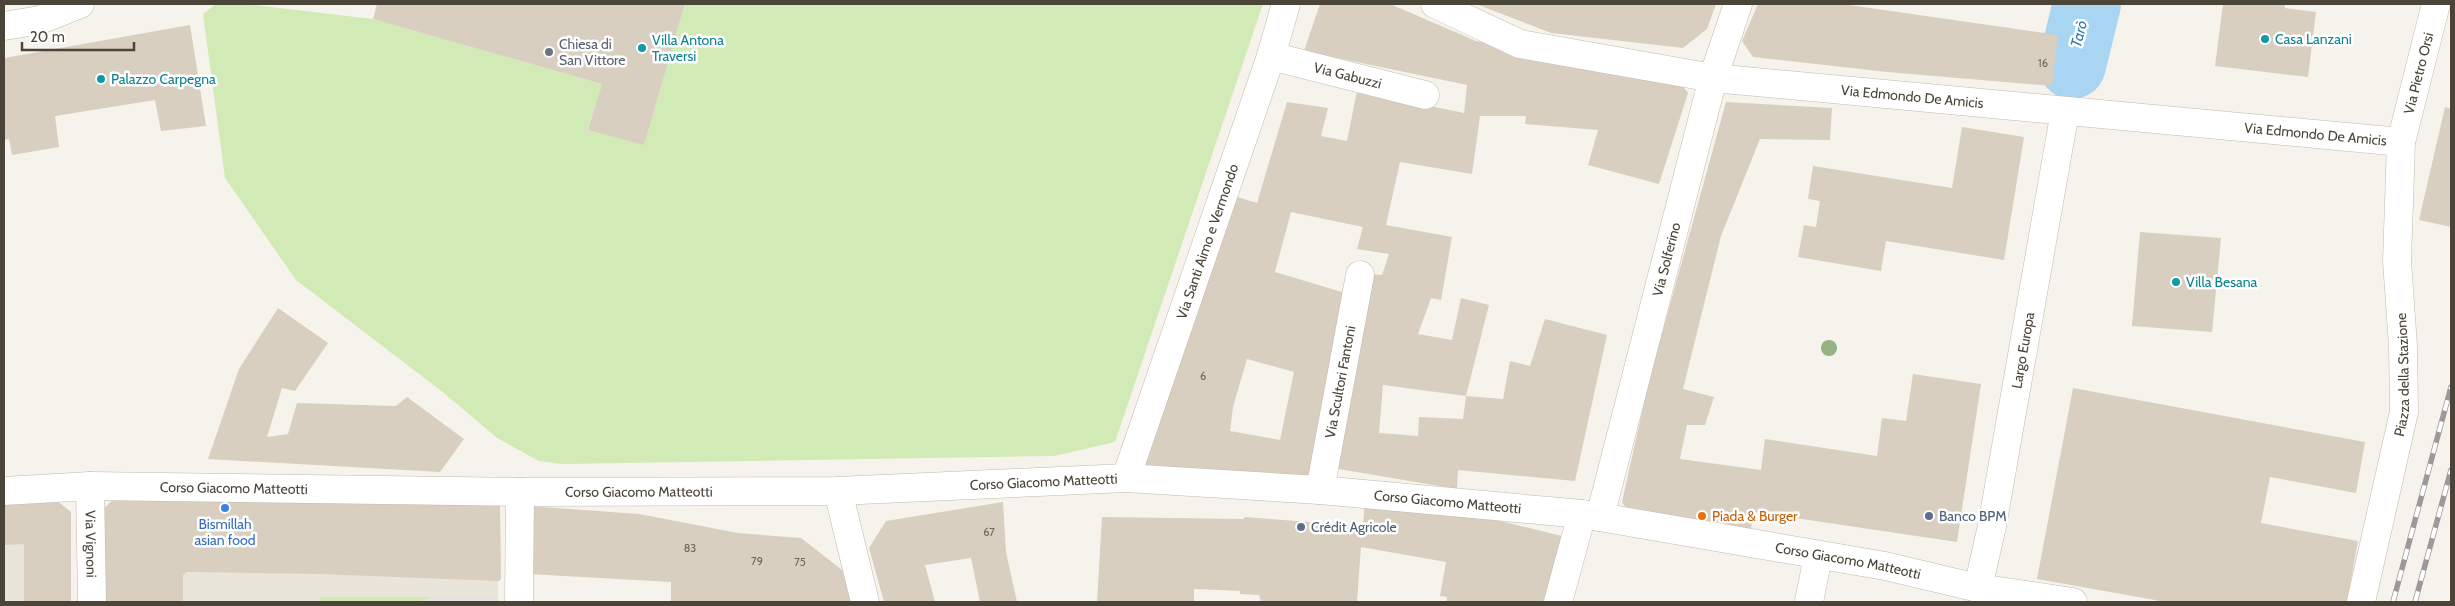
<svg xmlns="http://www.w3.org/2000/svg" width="2455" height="606" font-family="Cabin,sans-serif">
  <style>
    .residential { fill: #eae5da }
    .green { fill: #d2eab5 }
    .parking { fill: #e5e3e0 }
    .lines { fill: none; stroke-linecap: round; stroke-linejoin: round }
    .river { stroke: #a9d4f2; stroke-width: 68 }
    .building { fill: #d8cfc1; fill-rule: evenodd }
    .minor-casing { stroke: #c2bbae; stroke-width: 29 }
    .minor { stroke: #fff; stroke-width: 28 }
    .rail-casing { stroke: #9a9a9a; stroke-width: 5.5 }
    .rail { stroke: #fff; stroke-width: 4; stroke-dasharray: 11; stroke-linecap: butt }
    .tree { fill: #97b381 }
    .culture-dot { fill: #0f9aa8; stroke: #fff; stroke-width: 2 }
    .worship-dot { fill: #6b7280; stroke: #fff; stroke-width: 2 }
    .shop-dot { fill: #3f7fe0; stroke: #fff; stroke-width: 2 }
    .food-dot { fill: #e8710a; stroke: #fff; stroke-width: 2 }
    .service-dot { fill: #5c6f8a; stroke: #fff; stroke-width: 2 }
    .labels { text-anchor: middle; stroke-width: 5; stroke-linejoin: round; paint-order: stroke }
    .number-label { font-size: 11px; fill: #6e675b }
    .culture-label { font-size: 14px; fill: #0d838f; stroke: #fff; text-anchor: start }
    .worship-label { font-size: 14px; fill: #5b616d; stroke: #fff; text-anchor: start }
    .street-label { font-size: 14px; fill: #4b4439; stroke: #fff }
    .food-label { font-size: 14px; fill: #c56008; stroke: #fff; text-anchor: start }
    .service-label { font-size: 14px; fill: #4e5e75; stroke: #fff; text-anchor: start }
    .shop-label { font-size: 14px; fill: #366cbe; stroke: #fff }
    .water-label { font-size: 15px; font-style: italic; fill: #2e7ab2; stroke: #fff }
  </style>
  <rect width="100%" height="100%" fill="#f6f3ec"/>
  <path class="residential" d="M 124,490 L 500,505 L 501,579 L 498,581 L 498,597 L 320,597 L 319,602 L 104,602 L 103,509 Z
    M 4,498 L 71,512 L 71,602 L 4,602 Z"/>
  <path class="green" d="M 216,4 L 246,4 L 373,19 L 602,84 L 588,130 L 644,144 L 685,4 L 1263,4 L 1115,442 L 1054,456 L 563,464 L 539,461 L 497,438 L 444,393 L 296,280 L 225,178 L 203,14 Z
    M 319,597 L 439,597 L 416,602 L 320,602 Z"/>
  <path class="parking" d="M 439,597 L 498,597 L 498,602 L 416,602 Z"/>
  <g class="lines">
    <path class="river" d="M 2072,65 L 2087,4"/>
  </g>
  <path class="building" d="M 377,4 L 685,4 L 644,145 L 588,130 L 602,84 L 373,19 Z
    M 1320,4 L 1390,4 L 1476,41 L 1674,74 L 1688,93 L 1659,184 L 1588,165 L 1598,130 L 1525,124 L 1526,116 L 1480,116 L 1472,174 L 1400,162 L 1386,225 L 1452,237 L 1441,300 L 1431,298 L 1418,334 L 1452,340 L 1461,298 L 1489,305 L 1466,396 L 1383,385 L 1379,433 L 1418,436 L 1419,417 L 1463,419 L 1466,396 L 1503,399 L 1510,361 L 1530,366 L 1545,319 L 1607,335 L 1575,481 L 1458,470 L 1457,489 L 1327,467 L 1367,274 L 1382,275 L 1389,254 L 1357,249 L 1363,227 L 1291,212 L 1275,272 L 1345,293 L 1310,483 L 1141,469 L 1234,196 L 1257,203 L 1287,102 L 1328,108 L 1321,136 L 1347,141 L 1357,91 L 1464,113 L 1467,85 L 1304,51 ZM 1247,359 L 1294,372 L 1280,440 L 1230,431 L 1233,407 Z
    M 1476,4 L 1716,4 L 1707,29 L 1683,48 L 1551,33 Z
    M 1758,4 L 1842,4 L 2058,35 L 2052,86 L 1887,72 L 1753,57 L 1742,41 Z
    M 2223,4 L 2285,4 L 2285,8 L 2316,12 L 2308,77 L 2215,66 Z
    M 190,25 L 206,126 L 161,131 L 155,100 L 55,116 L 59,147 L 12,155 L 9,139 L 4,140 L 4,58 Z
    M 1726,102 L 1832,108 L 1830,140 L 1760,139 L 1721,236 L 1683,389 L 1714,397 L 1705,425 L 1687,425 L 1680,459 L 1761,470 L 1765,439 L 1877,456 L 1882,418 L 1906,421 L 1913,374 L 1981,384 L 1957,542 L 1754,512 L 1750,534 L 1631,516 L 1622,502 L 1649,381 Z
    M 2445,107 L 2451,109 L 2451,227 L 2419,220 Z
    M 1962,127 L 2024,137 L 2004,260 L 1886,241 L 1881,271 L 1798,257 L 1804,225 L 1816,227 L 1820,201 L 1808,199 L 1813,166 L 1952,188 Z
    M 2140,232 L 2221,238 L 2212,332 L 2132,326 Z
    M 278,308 L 328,343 L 295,391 L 282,388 L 267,437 L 288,434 L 297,403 L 396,406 L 407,397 L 464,439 L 440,472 L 208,459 L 239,369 Z
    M 2073,388 L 2365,442 L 2356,493 L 2270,477 L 2261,523 L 2358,541 L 2347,602 L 2166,602 L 2037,579 Z
    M 124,490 L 500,505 L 501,579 L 499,581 L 319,574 L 187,572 L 183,575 L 183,602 L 104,602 L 103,509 Z
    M 50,495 L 71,512 L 71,602 L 24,602 L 24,544 L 4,545 L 4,498 Z
    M 1365,498 L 1435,508 L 1488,520 L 1488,518 L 1566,537 L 1553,602 L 1446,602 L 1447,597 L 1440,596 L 1446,562 L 1361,547 L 1357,602 L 1261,602 L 1259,595 L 1240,594 L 1240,591 L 1194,589 L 1194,602 L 1097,602 L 1102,517 L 1244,519 L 1244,517 L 1363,526 Z
    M 1003,502 L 1006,552 L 1017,602 L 980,602 L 971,558 L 925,565 L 935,602 L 884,602 L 869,548 L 886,521 Z
    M 529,506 L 639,514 L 738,533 L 801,538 L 846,573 L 858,602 L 671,602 L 671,582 L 529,574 Z"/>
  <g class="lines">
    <defs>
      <g id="minor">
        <path id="s1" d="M 1435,4 L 1520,44 L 1713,78 L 2401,142"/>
        <path d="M 4,26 L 40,20 L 80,4"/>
        <path id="s2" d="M 1271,56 L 1425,95"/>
        <path id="s3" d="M 1126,478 L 1271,56 L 1286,4"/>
        <path id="s4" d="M 90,486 L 92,602"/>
        <path id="s5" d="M 1320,490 L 1360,275"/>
        <path id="s6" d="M 4,491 L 90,486 L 520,492 L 838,491 L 1126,478 L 1320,490 L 1582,514 L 1885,566 L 1978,588 L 2073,602"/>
        <path d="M 838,491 L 865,602"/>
        <path id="s7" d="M 1600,517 L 1713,78 L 1738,4"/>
        <path id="s8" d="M 1978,588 L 1992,526 L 2065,111"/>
        <path d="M 519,602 L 520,492"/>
        <path d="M 1558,602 L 1582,514"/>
        <path d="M 1809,602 L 1818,556"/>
        <path id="s9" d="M 2361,602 L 2404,412 L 2403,346 L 2397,261 L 2401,142 L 2436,4"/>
      </g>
    </defs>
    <use href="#minor" class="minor-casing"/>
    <use href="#minor" class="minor"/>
    <defs>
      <path id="rail" d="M 2393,602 L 2451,387
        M 2415,602 L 2451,470"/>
    </defs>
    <use href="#rail" class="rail-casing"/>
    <use href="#rail" class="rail"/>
  </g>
  <circle class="tree" cx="1829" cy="348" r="8"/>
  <g class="culture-dot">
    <circle cx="2265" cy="39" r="5"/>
    <circle cx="642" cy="48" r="5"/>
    <circle cx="101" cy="79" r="5"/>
    <circle cx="2176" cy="282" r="5"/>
  </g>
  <circle class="worship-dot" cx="549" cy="52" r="5"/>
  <circle class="shop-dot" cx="225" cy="508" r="5"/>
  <circle class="food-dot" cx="1702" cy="516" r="5"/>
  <g class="service-dot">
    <circle cx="1929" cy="516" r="5"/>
    <circle cx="1301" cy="527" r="5"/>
  </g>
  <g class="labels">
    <g class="number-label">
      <text x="2043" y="67">16</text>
      <text x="1203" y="380">6</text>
      <text x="989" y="536">67</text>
      <text x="690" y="552">83</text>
      <text x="757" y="565">79</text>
      <text x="800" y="566">75</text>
    </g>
    <g class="culture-label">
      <text x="2275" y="44">Casa Lanzani</text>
      <text x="652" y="45">Villa Antona<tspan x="652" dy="16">Traversi</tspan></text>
      <text x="111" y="84">Palazzo Carpegna</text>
      <text x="2186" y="287">Villa Besana</text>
    </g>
    <g class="worship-label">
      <text x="559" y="49">Chiesa di<tspan x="559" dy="16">San Vittore</tspan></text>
    </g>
    <g class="street-label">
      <text dy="5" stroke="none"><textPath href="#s9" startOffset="536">Via Pietro Orsi</textPath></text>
      <text dy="5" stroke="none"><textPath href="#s2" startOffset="79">Via Gabuzzi</textPath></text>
      <text dy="5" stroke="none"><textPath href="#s1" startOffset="490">Via Edmondo De Amicis</textPath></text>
      <text dy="5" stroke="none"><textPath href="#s1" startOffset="895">Via Edmondo De Amicis</textPath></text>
      <text dy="5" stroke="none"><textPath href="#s3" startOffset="250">Via Santi Aimo e Vermondo</textPath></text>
      <text dy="5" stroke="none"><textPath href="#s7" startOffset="266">Via Solferino</textPath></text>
      <text dy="5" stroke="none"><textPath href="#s8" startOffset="242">Largo Europa</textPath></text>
      <text dy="5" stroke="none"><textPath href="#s9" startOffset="232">Piazza della Stazione</textPath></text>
      <text dy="5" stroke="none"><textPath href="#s5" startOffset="110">Via Scultori Fantoni</textPath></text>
      <text dy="5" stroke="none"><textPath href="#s6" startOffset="1040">Corso Giacomo Matteotti</textPath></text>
      <text dy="5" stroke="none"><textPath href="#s6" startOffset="230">Corso Giacomo Matteotti</textPath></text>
      <text dy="5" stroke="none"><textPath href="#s6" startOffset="635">Corso Giacomo Matteotti</textPath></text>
      <text dy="5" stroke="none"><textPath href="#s6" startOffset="1445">Corso Giacomo Matteotti</textPath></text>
      <text dy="5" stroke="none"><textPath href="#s4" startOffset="58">Via Vignoni</textPath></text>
      <text dy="5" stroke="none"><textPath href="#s6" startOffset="1850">Corso Giacomo Matteotti</textPath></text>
    </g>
    <g class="food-label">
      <text x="1712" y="521">Piada &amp; Burger</text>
    </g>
    <g class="service-label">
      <text x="1939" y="521">Banco BPM</text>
      <text x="1311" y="532">Crédit Agricole</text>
    </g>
    <g class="shop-label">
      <text x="225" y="529">Bismillah<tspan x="225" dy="16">asian food</tspan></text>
    </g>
    <g class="water-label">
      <text transform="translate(2079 34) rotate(-76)" y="5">Tarò</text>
    </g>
  </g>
  <rect width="2455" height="606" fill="none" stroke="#4b4439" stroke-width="10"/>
  <path d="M22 42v8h112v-8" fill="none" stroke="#4b4439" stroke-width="2.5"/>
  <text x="30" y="42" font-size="15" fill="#4b4439" stroke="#ffffff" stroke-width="4" paint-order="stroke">20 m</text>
</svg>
